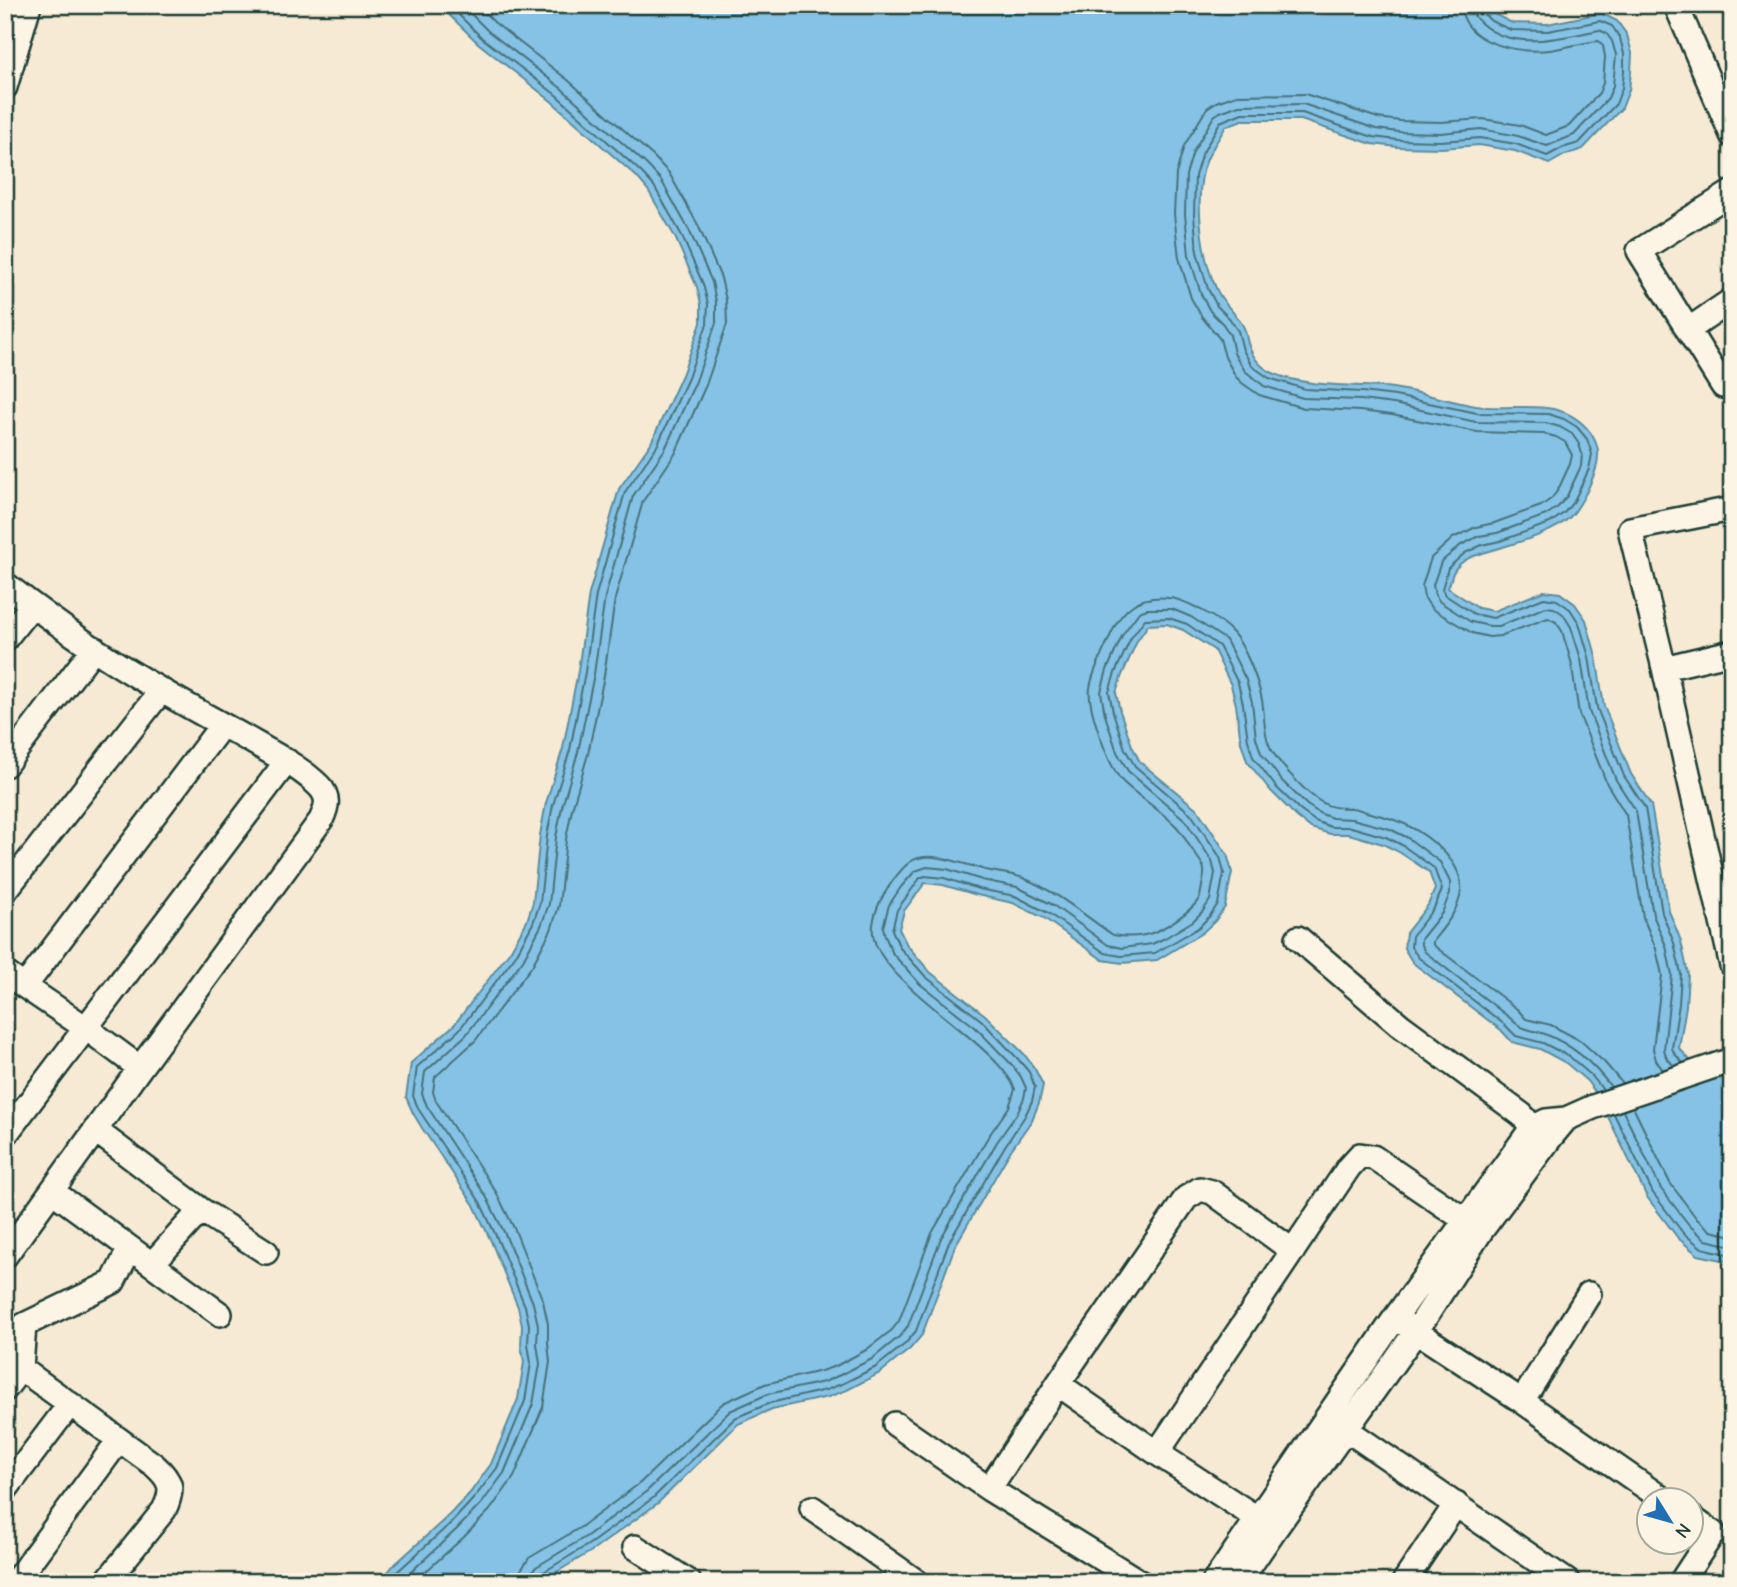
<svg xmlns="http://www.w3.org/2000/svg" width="1737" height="1587" font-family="'Comic Neue',sans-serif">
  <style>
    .water { fill: #85c2e5; stroke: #5c8d9e; stroke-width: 2 }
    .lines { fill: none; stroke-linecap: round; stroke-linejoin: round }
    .shore { stroke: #48727b; stroke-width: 2 }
    .street-casing { stroke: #1f3d34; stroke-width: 28 }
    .street { stroke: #fcf5e5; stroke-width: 23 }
  </style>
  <rect width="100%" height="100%" fill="#f6ead4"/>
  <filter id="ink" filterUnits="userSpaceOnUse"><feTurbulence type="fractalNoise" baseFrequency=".0143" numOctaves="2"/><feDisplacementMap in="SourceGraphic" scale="14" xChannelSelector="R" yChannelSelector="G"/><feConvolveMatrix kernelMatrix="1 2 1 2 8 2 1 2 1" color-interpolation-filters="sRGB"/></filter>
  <g filter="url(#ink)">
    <path class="water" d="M 439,5 L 1484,5 L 1496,15 L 1512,23 L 1547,24 L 1601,13 L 1617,21 L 1627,35 L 1632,53 L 1631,72 L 1629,90 L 1622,108 L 1583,149 L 1565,155 L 1549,164 L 1515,151 L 1479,145 L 1442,148 L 1398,147 L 1372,144 L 1301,120 L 1242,120 L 1226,126 C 1220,137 1212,148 1207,159 C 1193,191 1201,256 1216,288 C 1222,303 1235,312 1243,326 C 1247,333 1246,340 1249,346 C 1253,358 1262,368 1273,373 C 1305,388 1357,384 1393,388 C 1421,392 1448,401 1476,406 C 1516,412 1560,394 1590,432 C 1594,438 1599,448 1598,456 C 1598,468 1592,479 1587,491 C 1582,500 1578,509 1570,517 C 1555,532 1523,541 1503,547 C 1486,553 1462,555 1453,573 C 1451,578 1450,584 1448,588 L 1478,608 L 1494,611 L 1544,591 L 1560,593 L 1575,604 L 1586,620 L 1596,656 L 1604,706 L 1631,774 L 1651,805 L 1669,911 L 1681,941 L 1688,974 L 1686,1006 L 1679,1048 L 1697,1068 L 1710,1078 L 1732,1079 L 1732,1262 L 1698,1255 L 1678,1238 L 1647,1197 L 1598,1096 L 1587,1081 L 1566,1063 L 1540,1049 L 1512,1042 L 1501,1030 L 1413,963 L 1404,948 L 1406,933 L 1428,905 L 1435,889 L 1429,872 L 1399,852 L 1383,844 L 1349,834 L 1330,834 L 1311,828 L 1297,817 L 1271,791 L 1247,761 L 1241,742 L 1236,705 L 1231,685 L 1214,650 L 1183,630 L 1167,624 L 1148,625 L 1137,641 L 1122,675 L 1116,693 L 1120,711 L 1132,746 L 1140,762 L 1197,809 L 1227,854 L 1232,872 L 1225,907 L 1215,921 L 1202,933 L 1157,960 L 1122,963 L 1103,960 L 1044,918 L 1013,903 L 977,895 L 943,885 L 925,883 L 904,911 L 899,929 L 907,945 L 930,972 L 985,1015 L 1024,1054 L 1035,1069 L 1043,1085 L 1039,1103 L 1032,1120 L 1011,1150 L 955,1246 L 922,1335 L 910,1349 L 880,1373 L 847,1390 L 828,1397 L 772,1409 L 738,1424 L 658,1503 L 595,1549 L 540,1582 L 380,1582 L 392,1567 L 445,1519 L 470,1493 L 491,1464 L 518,1399 L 524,1362 L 521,1345 L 522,1326 L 518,1307 L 491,1241 L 474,1205 L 422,1128 L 413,1113 L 406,1097 L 411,1063 L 454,1025 L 510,951 L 527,921 L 533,902 L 540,835 L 546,803 L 563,748 L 578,671 L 589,594 L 619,489 L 651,443 L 682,375 L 701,323 L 701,304 L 697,287 L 675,237 L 648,190 L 637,177 L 550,100 L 478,43 Z"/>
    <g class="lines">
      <path class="shore" d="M 1461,5 C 1463,45 1519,53 1550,50 C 1567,48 1583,42 1599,41 L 1603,46 L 1605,57 L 1603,83 L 1599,93 L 1569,126 L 1546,135 L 1520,125 L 1483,119 L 1441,122 L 1400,121 L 1378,118 L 1305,94 L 1237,95 L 1216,102 L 1207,108 L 1184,146 L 1176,174 L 1174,214 L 1179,258 L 1191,298 L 1202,317 L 1220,339 L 1225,357 L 1236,377 L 1242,383 L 1259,395 L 1304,408 L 1360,411 L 1392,415 L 1477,432 L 1545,434 L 1556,437 L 1565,442 L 1572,455 L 1570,464 L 1558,490 L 1551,499 L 1541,506 L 1494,523 L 1476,527 L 1453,538 L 1431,558 L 1422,586 L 1424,597 L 1432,609 L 1472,633 L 1489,637 L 1500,636 L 1548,618 L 1556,622 L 1562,631 L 1571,661 L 1579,714 L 1607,784 L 1626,815 L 1643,917 L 1656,949 L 1662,975 L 1653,1049 L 1656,1060 L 1663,1070
        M 1472,5 C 1472,14 1475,18 1482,24 C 1514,52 1562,37 1599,30 L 1606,33 L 1612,41 L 1616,55 L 1613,86 L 1608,98 L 1574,135 L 1547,146 L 1518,136 L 1481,129 L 1441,133 L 1399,132 L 1376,129 L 1303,104 L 1239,105 L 1220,112 L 1214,116 L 1193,152 L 1186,175 L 1185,214 L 1189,255 L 1201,294 L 1210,311 L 1223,324 L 1230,335 L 1234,353 L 1245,371 L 1264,386 L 1303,398 L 1361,400 L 1394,404 L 1476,422 L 1546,423 L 1560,427 L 1572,434 L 1579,444 L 1582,454 L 1581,466 L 1567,496 L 1558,507 L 1546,515 L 1497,533 L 1479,536 L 1461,545 L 1441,562 L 1433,585 L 1435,595 L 1440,602 L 1471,622 L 1490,626 L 1499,626 L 1546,607 L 1554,608 L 1563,614 L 1571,627 L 1581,659 L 1589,711 L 1616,780 L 1636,811 L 1653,915 L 1666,946 L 1672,975 L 1664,1049 L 1666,1057 L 1674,1066
        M 1481,5 L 1482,12 L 1491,21 L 1511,30 L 1548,31 L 1600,21 L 1612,26 L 1620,38 L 1624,54 L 1624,71 L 1622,88 L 1616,104 L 1579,143 L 1562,148 L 1547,156 L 1516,144 L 1480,138 L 1441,141 L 1398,140 L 1373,137 L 1302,113 L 1242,113 L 1220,122 L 1201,156 L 1195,176 L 1194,215 L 1197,252 L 1208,289 L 1217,306 L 1230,319 L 1238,331 L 1243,350 L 1252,366 L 1269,378 L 1305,389 L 1362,392 L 1395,396 L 1477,413 L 1548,414 L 1564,419 L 1577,427 L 1587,439 L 1592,454 L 1589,469 L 1574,501 L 1564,513 L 1550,523 L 1500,541 L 1482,545 L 1465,553 L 1448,568 L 1442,589 L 1445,595 L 1474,614 L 1493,618 L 1544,598 L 1557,600 L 1570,609 L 1579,623 L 1589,657 L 1597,708 L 1624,776 L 1645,808 L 1662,913 L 1674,943 L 1681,974 L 1679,1004 L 1672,1048 L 1674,1053 L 1683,1063
        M 1633,1107 L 1670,1183 L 1697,1219 L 1711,1231 L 1732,1236
        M 1623,1111 L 1661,1189 L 1690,1226 L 1706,1240 L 1732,1246
        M 1614,1114 L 1653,1193 L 1683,1233 L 1702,1248 L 1732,1255
        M 389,1582 L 397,1572 L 451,1523 L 475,1497 L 497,1468 L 525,1401 L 531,1363 L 528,1344 L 529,1325 L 525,1306 L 497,1238 L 480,1202 L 419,1110 L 413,1096 L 417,1067 L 459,1030 L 516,955 L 533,923 L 540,903 L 547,836 L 553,805 L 570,750 L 585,672 L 596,595 L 625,492 L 657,446 L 688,378 L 707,324 L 708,304 L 703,284 L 681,234 L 654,186 L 641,172 L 555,94 L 482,38 L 449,5
        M 400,1582 L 457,1529 L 482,1503 L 504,1473 L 533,1404 L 540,1364 L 537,1344 L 538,1325 L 533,1303 L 505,1234 L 487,1198 L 427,1106 L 422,1094 L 425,1072 L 466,1035 L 523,960 L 541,926 L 549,904 L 556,837 L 562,807 L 578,752 L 594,674 L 605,597 L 633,496 L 665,449 L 696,381 L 716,323 L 716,302 L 712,282 L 689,230 L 661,180 L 647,165 L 561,88 L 488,31 L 462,5
        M 414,1582 L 464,1537 L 490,1510 L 514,1477 L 543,1407 L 550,1362 L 548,1343 L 548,1324 L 543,1301 L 515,1230 L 496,1192 L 436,1101 L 433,1092 L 435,1077 L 475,1041 L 532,966 L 551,930 L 559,906 L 566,839 L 572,809 L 588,754 L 604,676 L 615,599 L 643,501 L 675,454 L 706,385 L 727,324 L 726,300 L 721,278 L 698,225 L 669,173 L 654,157 L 568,80 L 495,23 L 477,5
        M 519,1582 L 521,1570 L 529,1558 L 581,1527 L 640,1483 L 723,1403 L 765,1384 L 821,1371 L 836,1366 L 866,1350 L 892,1330 L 899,1321 L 932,1233 L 988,1137 L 1009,1107 L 1015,1089 C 994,1038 865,977 873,925 C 875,908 883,895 892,882 C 897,875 903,867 910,862 C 929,849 962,864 982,869 C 995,873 1010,873 1023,878 C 1056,891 1084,915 1113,935 C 1124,937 1138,937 1149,934 C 1163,930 1194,910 1200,897 C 1200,896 1202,887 1202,886 C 1203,880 1206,873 1203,866 C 1200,860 1195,854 1191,848 C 1186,841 1182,832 1176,826 C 1160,810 1140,798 1123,782 C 1109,768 1087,707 1090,688 C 1093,669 1104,651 1111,634 C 1123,607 1139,595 1169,598 C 1185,599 1222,620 1233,633 C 1245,646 1259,683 1262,700 C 1265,716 1263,733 1270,747 C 1278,763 1309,797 1325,804 C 1333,809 1342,807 1351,808 C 1356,808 1361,810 1366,812 C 1375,814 1383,816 1392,819 C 1419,828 1464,858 1461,891 C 1459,910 1444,927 1433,941 L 1433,945 L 1517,1009 L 1526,1019 L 1551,1025 L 1581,1041 L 1605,1063 L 1622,1083
        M 529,1582 L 530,1574 L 536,1567 L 587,1536 L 647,1491 L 730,1411 L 768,1394 L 824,1382 L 840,1375 L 872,1359 L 899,1337 L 908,1326 L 941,1238 L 997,1142 L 1018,1112 L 1024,1098 L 1026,1088 L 1021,1077 L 1012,1065 L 975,1027 L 920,984 L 893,954 L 885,936 L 883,927 L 889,905 L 901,887 L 915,871 L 927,867 L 947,869 L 982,880 L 1017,887 L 1053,905 L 1108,945 L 1122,948 L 1152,944 L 1165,938 L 1193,921 L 1203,911 L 1210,900 L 1215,873 L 1212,861 L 1185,820 L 1128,771 L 1117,752 L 1105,715 L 1101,692 L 1107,670 L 1123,634 L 1139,612 L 1147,609 L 1172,609 L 1191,617 L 1226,640 L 1246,680 L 1252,702 L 1256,738 L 1261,753 L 1282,781 L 1307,805 L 1319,813 L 1332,818 L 1352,819 L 1390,829 L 1408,838 L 1440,862 L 1450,882 L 1450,893 L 1442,913 L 1421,939 L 1421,945 L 1425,952 L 1510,1018 C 1524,1032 1528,1028 1545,1034 C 1573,1045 1594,1064 1611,1087
        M 538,1582 L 539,1577 L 542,1573 L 591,1543 L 653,1498 L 735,1418 L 770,1403 L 826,1390 L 844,1383 L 876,1367 L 905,1344 L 916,1331 L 949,1242 L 1005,1146 L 1025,1116 L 1032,1101 L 1035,1087 L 1029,1072 L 1018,1059 L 981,1020 L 926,977 L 900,948 L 892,930 L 897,910 L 920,878 L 925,876 L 944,878 L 979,889 L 1015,896 L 1048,913 L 1105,953 L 1121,956 L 1155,953 L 1198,928 L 1209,917 L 1218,904 L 1224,873 L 1220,857 L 1191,814 L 1135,766 L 1125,749 L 1113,712 L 1109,692 L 1115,673 L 1131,638 L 1145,619 L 1169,618 L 1187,624 L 1219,646 L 1238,683 L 1243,704 L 1248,740 L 1253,757 L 1276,787 L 1301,811 L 1315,821 L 1331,827 L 1351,827 L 1386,837 L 1402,845 L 1434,868 L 1442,890 L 1434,908 L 1412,936 L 1411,947 L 1419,958 L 1505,1025 L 1516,1036 L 1543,1043 L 1570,1057 L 1592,1076 L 1603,1090"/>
      <defs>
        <path id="street" d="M 1676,5 L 1732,135
          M 5,87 L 29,5
          M 1688,330 L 1732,300
          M 1723,386 L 1639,251 L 1732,192
          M 1732,509 L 1630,529 L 1664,668 L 1732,966
          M 5,584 C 55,623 109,661 164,692 C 193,709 223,725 253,742 C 275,755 300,767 319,786 C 330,797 327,807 321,820 L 140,1068 L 5,1256
          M 5,639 L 32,605
          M 1664,668 L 1732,652
          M 5,765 L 94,648
          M 5,891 L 161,691
          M 1298,938 L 1400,1025 L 1522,1115 L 1542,1139
          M 5,973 L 86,1028 L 140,1068
          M 25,986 L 222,725
          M 95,1130 L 201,1210 L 266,1252
          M 5,1135 L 287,761
          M 52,1191 L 220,1314
          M 152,1264 L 201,1210
          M 1403,1323 L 1522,1401 L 1664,1500
          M 5,1357 L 154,1465 C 172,1481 174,1489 164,1510 L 106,1582
          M 1058,1384 L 1186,1198 L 1200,1189 L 1212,1192 L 1293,1251
          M 5,1389 L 21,1368 L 24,1325 L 113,1282 L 130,1248
          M 1522,1401 L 1589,1294
          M 1337,1423 L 1568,1582
          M 895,1424 L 989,1489 L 1058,1384 L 1157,1453 L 1349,1167 L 1360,1155 L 1373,1157 L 1481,1231
          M 1157,1453 L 1269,1526
          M 989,1489 L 1140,1582
          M 5,1490 L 70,1404
          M 812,1508 L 917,1582
          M 635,1547 L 689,1582
          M 15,1582 L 119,1440
          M 1214,1582 L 1395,1318 L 1532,1128 L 1546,1121 L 1566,1119 L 1593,1107 L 1732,1060
          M 1239,1582 L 1275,1529 L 1417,1330 L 1481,1231 L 1551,1137 L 1566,1119
          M 1404,1582 L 1456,1504
          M 1681,1582 L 1713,1533 L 1692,1518"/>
      </defs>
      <use href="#street" class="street-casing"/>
      <use href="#street" class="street"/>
    </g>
  </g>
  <rect width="1737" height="1587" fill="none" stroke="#fcf5e5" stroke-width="28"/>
  <rect x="14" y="14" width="1709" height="1559" fill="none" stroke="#1f3d34" stroke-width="2.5" filter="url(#ink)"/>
  <g transform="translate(1670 1521) rotate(127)"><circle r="33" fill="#fcf5e5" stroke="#a4ab9e" stroke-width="2"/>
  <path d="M0-5L12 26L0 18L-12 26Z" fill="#1f6fb2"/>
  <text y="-10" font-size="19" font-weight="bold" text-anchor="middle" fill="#1f3d34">N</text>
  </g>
</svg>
